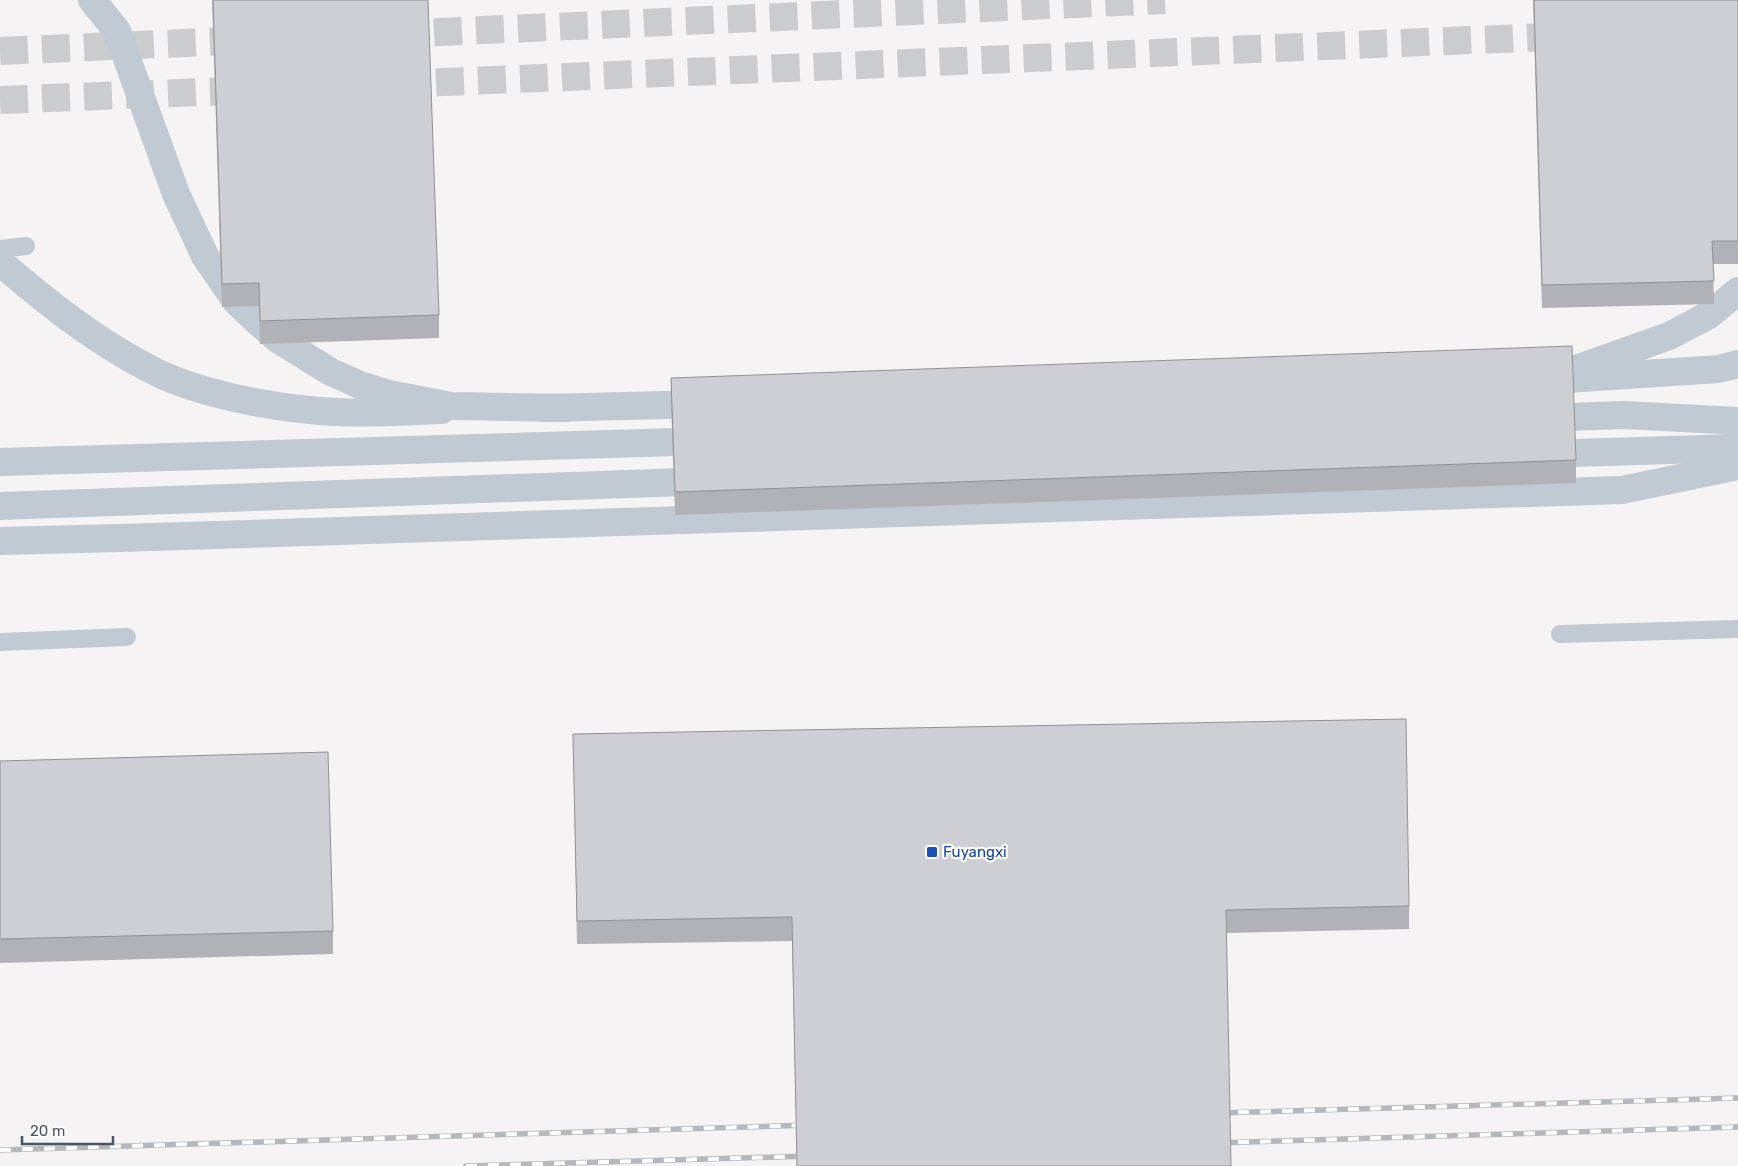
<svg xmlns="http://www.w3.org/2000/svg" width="1738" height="1166" font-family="Rubik,sans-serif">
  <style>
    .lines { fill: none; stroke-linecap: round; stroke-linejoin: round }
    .primary-tunnel { stroke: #caccce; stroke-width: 28; stroke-dasharray: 28 14; stroke-linecap: butt }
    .lane { stroke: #c1cad2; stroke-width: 18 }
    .street { stroke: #c1cad2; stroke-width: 28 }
    .rail-casing { stroke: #b5b8bd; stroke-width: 5.5 }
    .rail { stroke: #fff; stroke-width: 4; stroke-dasharray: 11; stroke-linecap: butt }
    .street-bridge { stroke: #c1cad2; stroke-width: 28 }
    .wall { fill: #b0b2b7 }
    .building { fill: #cdcfd5; stroke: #909195 }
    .transit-dot { fill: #1a4fb4; stroke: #fff; stroke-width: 2 }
    .labels { text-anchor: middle; stroke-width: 4.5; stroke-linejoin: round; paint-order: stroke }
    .transit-label { font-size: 15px; fill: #164399; stroke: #fff; text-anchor: start }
  </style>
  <rect width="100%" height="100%" fill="#f5f3f3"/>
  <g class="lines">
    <path class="primary-tunnel" d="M 392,34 L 1165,0
      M 0,51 L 252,40
      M 394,84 L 1572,36
      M 0,100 L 253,90"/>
    <path class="lane" d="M 0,249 L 26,246
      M 1560,634 L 1738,629
      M 0,642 L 127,637"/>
    <path class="street" d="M 0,262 C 45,301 94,340 148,368 C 198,395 279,409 336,412 C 371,414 407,411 442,410
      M 1579,368 L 1669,336 L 1709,315 L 1738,291
      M 1535,381 L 1719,369 L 1738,364
      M 543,408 L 707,404
      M 1538,418 L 1624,415 L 1738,421
      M 1540,454 L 1738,448
      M 0,462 L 711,441
      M 0,506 L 712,481
      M 0,541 L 120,538"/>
    <defs>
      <path id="rail" d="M 1216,1113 L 1738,1098
        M 1216,1143 L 1738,1127
        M 0,1150 L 811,1125
        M 466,1166 L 811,1156"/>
    </defs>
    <use href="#rail" class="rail-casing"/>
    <use href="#rail" class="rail"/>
    <path class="street-bridge" d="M 92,0 L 117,31 L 176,194 L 205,256 L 236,301 L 258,322 L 279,340 L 331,372 L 360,385 L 389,394 L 451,406 L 567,408
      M 120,538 L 1622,490 L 1738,466"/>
  </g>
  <path class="wall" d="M 212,0 L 428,0 L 439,315 L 439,338 L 260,344 L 259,306 L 222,307 Z
    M 1533,0 L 1738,0 L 1738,264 L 1713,264 L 1714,304 L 1542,308 Z
    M 671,378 L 1576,460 L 1576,483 L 675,515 L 671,402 Z
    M 573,734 L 1409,906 L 1409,929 L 1226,933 L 1231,1166 L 797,1166 L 792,941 L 577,944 Z
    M 0,761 L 333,931 L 333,954 L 0,963 Z"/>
  <path class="building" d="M 213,0 L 428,0 L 439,315 L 260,321 L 259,283 L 222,284 Z
    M 1534,0 L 1738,0 L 1738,241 L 1712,241 L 1714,281 L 1542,285 Z
    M 1572,346 L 1576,460 L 675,492 L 671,378 Z
    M 1406,719 L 1409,906 L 1226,910 L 1231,1166 L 797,1166 L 792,917 L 577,921 L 573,734 Z
    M 328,752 L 333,931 L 0,939 L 0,761 Z"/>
  <rect class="transit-dot" x="926" y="846" width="12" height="12" rx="2.5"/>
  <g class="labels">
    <g class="transit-label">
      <text x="943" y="857">Fuyangxi</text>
    </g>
  </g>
  <path d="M22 1136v8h91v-8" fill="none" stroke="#4a5661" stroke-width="2.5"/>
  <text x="30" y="1136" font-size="15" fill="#4a5661" stroke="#ffffff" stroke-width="4" paint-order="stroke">20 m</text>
</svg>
